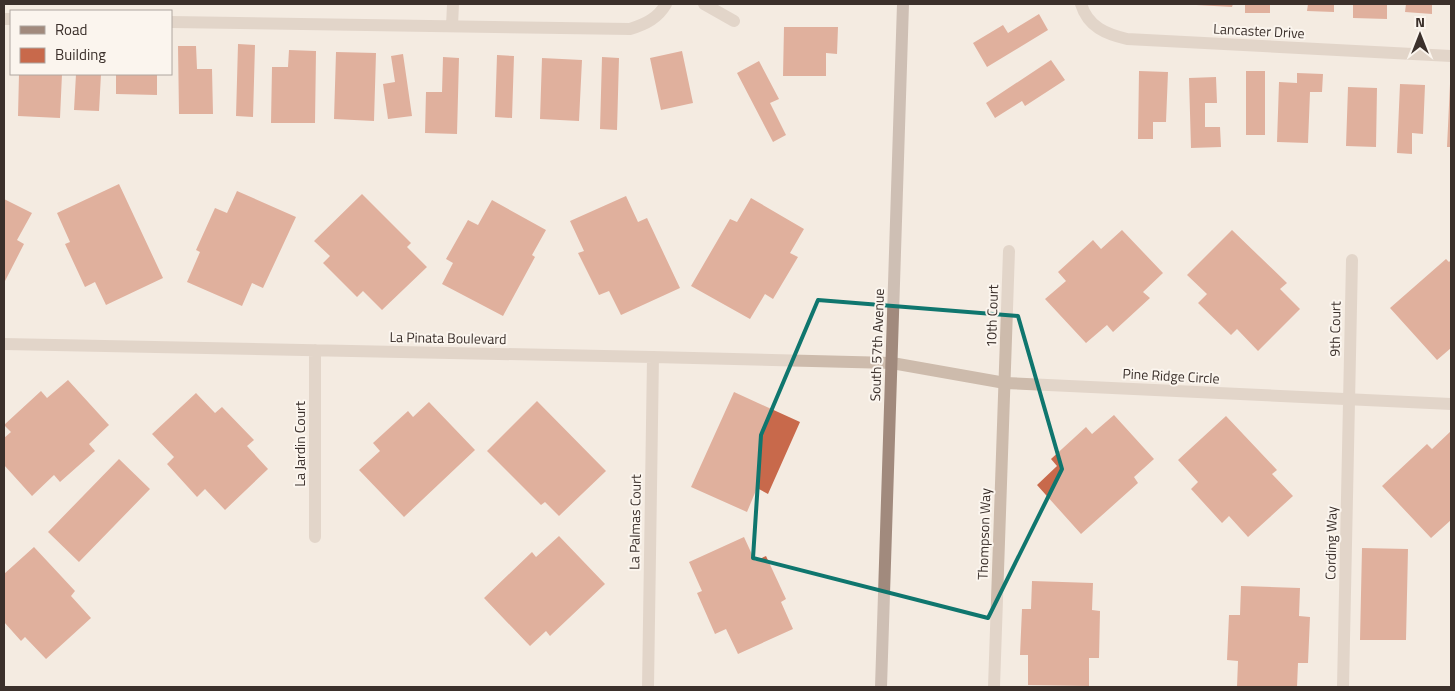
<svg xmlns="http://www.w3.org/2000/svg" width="1455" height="691" font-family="'Titillium Web',sans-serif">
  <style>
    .building { fill: #c8694b }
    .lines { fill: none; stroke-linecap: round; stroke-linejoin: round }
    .street { stroke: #cdbbac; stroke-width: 12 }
    .secondary { stroke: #a18a7d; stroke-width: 12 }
    .marked { fill: none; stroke: #0f766e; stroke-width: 4; stroke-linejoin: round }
    .labels { text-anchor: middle; stroke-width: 4; stroke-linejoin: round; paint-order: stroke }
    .street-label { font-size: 14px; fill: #3b302b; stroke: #fbf5ee }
  </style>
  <rect width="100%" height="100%" fill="#f4ebe1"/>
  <path class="building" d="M 1196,4 L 1233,4 L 1232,7 L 1196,5 Z
    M 1245,4 L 1270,4 L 1270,13 L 1245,13 Z
    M 1308,4 L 1334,4 L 1334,12 L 1307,11 Z
    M 1353,4 L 1387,4 L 1387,19 L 1353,18 Z
    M 1406,4 L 1432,4 L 1432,14 L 1405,12 Z
    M 1039,14 L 1048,30 L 987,67 L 973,43 L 1003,25 L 1008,33 Z
    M 784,27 L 838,27 L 837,54 L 826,53 L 826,76 L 783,76 Z
    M 238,44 L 255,45 L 253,117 L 236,116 Z
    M 178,46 L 196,46 L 197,69 L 212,69 L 213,114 L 179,114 Z
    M 289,50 L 316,51 L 315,123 L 271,123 L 272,67 L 288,67 Z
    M 682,51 L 693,103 L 661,110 L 650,58 Z
    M 336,52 L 376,53 L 374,121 L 334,119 Z
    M 403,54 L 412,116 L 388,119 L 383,84 L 395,82 L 391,56 Z
    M 497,55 L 514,56 L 512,118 L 495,117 Z
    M 443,57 L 459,58 L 457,134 L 425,133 L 426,92 L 442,92 Z
    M 602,57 L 619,58 L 617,130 L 600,129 Z
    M 542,58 L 582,60 L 579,121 L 540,119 Z
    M 1051,60 L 1065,80 L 1025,106 L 1022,101 L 995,118 L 986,103 Z
    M 759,61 L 779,99 L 770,103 L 786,135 L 773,142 L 737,73 Z
    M 1139,71 L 1168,72 L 1166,122 L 1153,122 L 1153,139 L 1138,139 Z
    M 1246,71 L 1265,71 L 1265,135 L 1246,135 Z
    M 1297,73 L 1323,74 L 1322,92 L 1310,92 L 1308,143 L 1277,142 L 1279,82 L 1297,83 Z
    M 19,74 L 62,74 L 60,118 L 18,116 Z
    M 76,74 L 101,74 L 99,111 L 74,110 Z
    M 116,74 L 157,74 L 157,95 L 116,94 Z
    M 1216,77 L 1217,103 L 1205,103 L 1205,127 L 1220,127 L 1221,147 L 1191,148 L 1189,78 Z
    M 1400,84 L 1425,85 L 1423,134 L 1412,133 L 1412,154 L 1397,153 Z
    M 1450,84 L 1451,84 L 1451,147 L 1447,147 Z
    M 1348,87 L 1377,88 L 1376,147 L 1346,146 Z
    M 119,184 L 163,278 L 106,305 L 95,282 L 85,287 L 65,244 L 70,242 L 57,213 Z
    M 237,191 L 296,217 L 263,288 L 252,283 L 242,306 L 187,282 L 200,252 L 196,250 L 215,208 L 227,213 Z
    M 362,194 L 411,243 L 407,247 L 427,267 L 382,310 L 363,291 L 357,297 L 323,263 L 330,256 L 314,241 Z
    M 626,196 L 638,222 L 647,218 L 680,288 L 621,315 L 609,291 L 599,295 L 578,253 L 584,251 L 570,221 Z
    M 751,198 L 804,229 L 790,253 L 798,257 L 773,299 L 765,294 L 750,319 L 691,286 L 730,219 L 737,222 Z
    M 4,199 L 32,213 L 17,240 L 24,244 L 4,283 Z
    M 492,200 L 546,230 L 532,255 L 535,257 L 503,316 L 442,284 L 453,263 L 446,259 L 468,220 L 478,225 Z
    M 1122,230 L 1163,273 L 1143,292 L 1150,298 L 1113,332 L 1107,325 L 1086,343 L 1045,299 L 1066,281 L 1058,272 L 1093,240 L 1101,249 Z
    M 1232,230 L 1287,283 L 1280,289 L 1300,309 L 1258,351 L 1237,329 L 1231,335 L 1198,303 L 1207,294 L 1187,275 Z
    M 1446,259 L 1449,262 L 1451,260 L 1451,348 L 1437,360 L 1390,308 Z
    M 68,380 L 109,425 L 89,444 L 95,451 L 60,482 L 54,475 L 32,496 L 4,465 L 4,438 L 11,432 L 4,425 L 41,391 L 47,398 Z
    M 734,392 L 800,422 L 768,494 L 757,488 L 747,512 L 691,487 Z
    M 196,393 L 215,413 L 222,407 L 254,440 L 247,446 L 268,469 L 225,510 L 205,489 L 197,497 L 167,464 L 174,457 L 152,434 Z
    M 537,401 L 606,471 L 559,516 L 545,502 L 541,505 L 487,451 Z
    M 429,402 L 475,450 L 404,517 L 359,470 L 380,451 L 373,443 L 408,411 L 413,417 Z
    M 1114,415 L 1154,459 L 1134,477 L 1138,483 L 1081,534 L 1037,485 L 1057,466 L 1051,459 L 1086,427 L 1092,434 Z
    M 1226,416 L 1277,470 L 1272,474 L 1293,496 L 1248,537 L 1229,516 L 1222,523 L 1191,489 L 1198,482 L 1178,460 Z
    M 1451,431 L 1451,520 L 1431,538 L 1382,486 L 1427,444 L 1432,449 Z
    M 119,459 L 150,489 L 79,562 L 48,532 Z
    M 559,536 L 605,584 L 550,636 L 546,631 L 530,646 L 484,598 L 532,552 L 536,557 Z
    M 744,537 L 755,561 L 766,556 L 786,599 L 781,602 L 793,629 L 738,654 L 726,629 L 715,634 L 697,593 L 702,591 L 689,562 Z
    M 34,547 L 75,591 L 71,596 L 91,618 L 46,659 L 25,637 L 21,641 L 4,622 L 4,574 Z
    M 1362,548 L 1408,549 L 1406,640 L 1360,640 Z
    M 1032,581 L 1093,583 L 1092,610 L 1100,611 L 1099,658 L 1089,658 L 1089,686 L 1028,685 L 1028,655 L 1020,655 L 1022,609 L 1031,609 Z
    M 1241,586 L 1300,588 L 1299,616 L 1310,617 L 1308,663 L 1298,663 L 1297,687 L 1237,687 L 1238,661 L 1227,660 L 1229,615 L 1240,615 Z"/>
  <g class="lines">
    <path class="street" d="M 704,4 L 734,21
      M 1081,4 C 1088,27 1106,34 1127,39 L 1451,56
      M 4,19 L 11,19
      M 171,22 L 630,29 C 646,24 658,18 666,4
      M 452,26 L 453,4
      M 4,344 L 653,357 L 892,363 L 1005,383 L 1451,404
      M 315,350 L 315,537
      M 648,687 L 653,357
      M 994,687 L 1009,251
      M 1343,687 L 1352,260"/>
    <path class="secondary" d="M 881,687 L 903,4"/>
  </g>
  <path d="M0 0H1455V691H0ZM 818,300 L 1018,316 L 1062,469 L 988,618 L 753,558 L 761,435 Z" fill="#f4ebe1" fill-opacity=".55" fill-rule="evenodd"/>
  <path class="marked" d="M 818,300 L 1018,316 L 1062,469 L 988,618 L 753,558 L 761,435 Z"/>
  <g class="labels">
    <g class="street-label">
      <text transform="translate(1259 31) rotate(3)" y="5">Lancaster Drive</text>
      <text transform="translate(992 316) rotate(-88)" y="5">10th Court</text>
      <text transform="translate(1335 329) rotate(-89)" y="5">9th Court</text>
      <text transform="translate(448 338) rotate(1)" y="5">La Pinata Boulevard</text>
      <text transform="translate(877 345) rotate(-88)" y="5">South 57th Avenue</text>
      <text transform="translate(1171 376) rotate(3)" y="5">Pine Ridge Circle</text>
      <text transform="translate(300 444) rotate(-90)" y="5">La Jardin Court</text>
      <text transform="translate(635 522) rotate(-89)" y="5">La Palmas Court</text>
      <text transform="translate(984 534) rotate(-88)" y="5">Thompson Way</text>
      <text transform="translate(1331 543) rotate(-89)" y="5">Cording Way</text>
    </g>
  </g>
  <rect width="1455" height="691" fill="none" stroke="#3b302b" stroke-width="10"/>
  <rect x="10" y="10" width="162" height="65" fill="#fbf5ee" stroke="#aea6a0"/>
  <rect x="20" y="26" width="25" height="8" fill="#a18a7d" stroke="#aea6a0"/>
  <text x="55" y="35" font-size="15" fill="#3b302b">Road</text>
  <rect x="20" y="48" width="25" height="15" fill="#c8694b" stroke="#aea6a0"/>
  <text x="55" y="60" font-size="15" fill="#3b302b">Building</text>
  <g transform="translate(1420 35)" stroke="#fbf5ee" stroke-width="4" paint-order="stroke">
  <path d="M0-4L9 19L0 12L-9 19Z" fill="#3b302b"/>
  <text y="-8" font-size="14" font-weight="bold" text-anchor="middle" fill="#3b302b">N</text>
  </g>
</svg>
